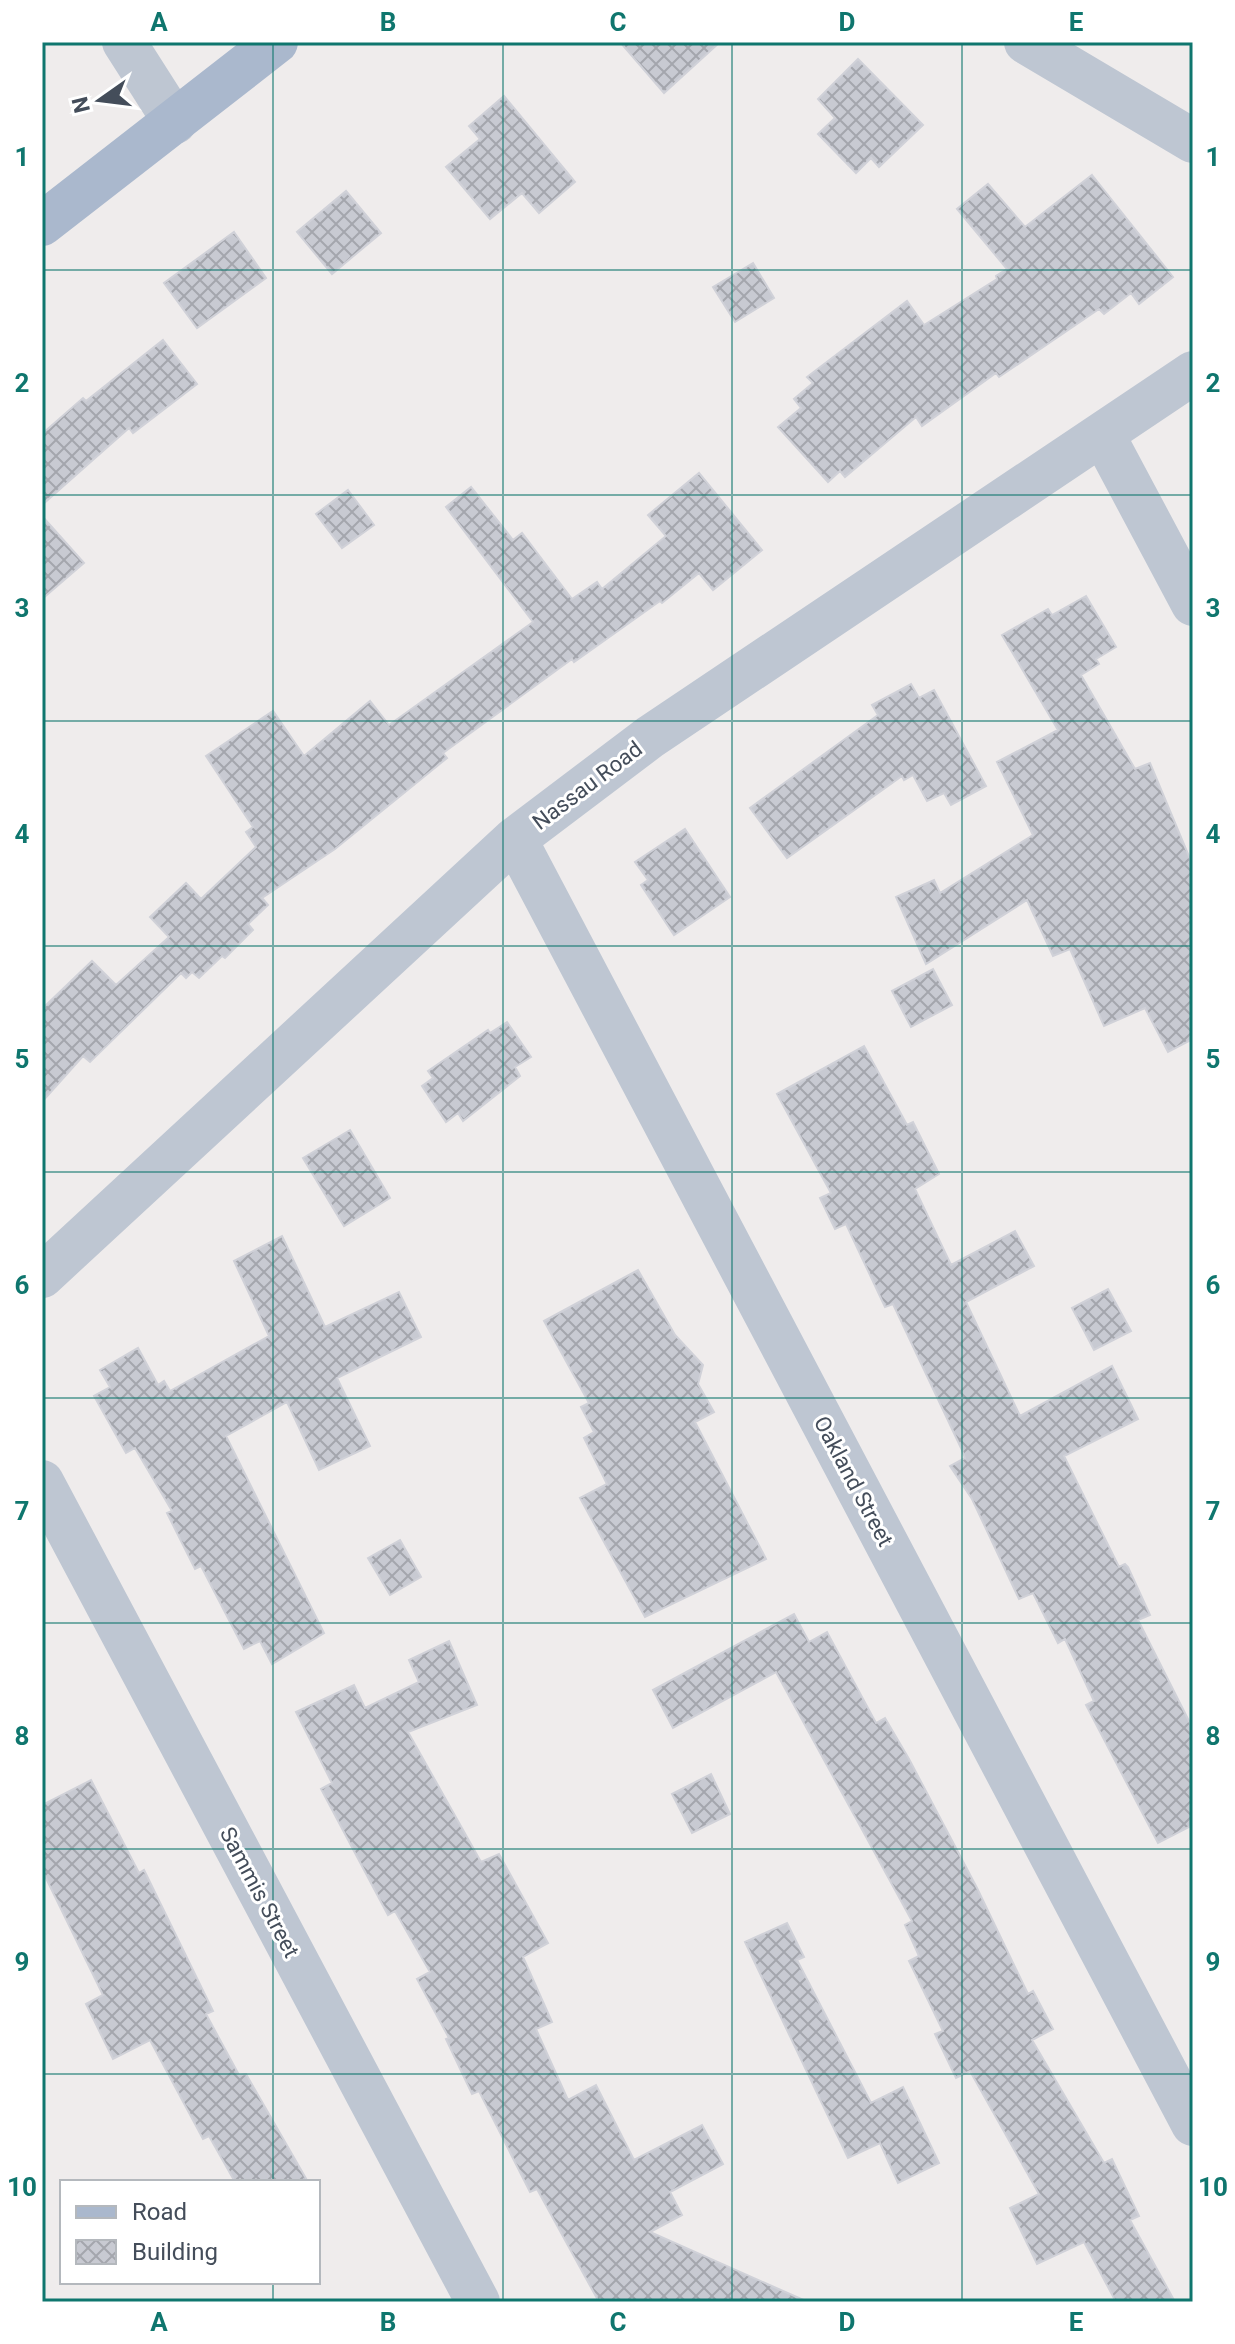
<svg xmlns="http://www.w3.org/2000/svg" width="1235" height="2344" font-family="Roboto,sans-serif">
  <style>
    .building { fill: url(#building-cross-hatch); stroke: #d0d1d8; stroke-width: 2 }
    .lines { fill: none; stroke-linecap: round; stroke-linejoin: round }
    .minor { stroke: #bec6d2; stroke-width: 44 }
    .major { stroke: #aab8cd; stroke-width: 44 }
    .grid { fill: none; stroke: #0f766e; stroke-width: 2; stroke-opacity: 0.55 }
    .labels { text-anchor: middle; stroke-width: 6; stroke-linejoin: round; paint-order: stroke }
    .street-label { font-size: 22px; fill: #444d5a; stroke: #fff }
    .neatline { fill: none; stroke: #0f766e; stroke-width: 3 }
    .grid-label { font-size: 26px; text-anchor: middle; font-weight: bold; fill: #0f766e }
  </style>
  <defs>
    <pattern id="building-cross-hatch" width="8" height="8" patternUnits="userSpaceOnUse" patternTransform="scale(2)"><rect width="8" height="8" fill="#c8cad2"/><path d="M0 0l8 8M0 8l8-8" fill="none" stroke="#a4a6ad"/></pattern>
  </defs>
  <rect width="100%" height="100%" fill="#efecec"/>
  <path class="building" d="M 620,42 L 720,42 L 664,93 Z
    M 858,59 L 923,125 L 879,167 L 871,158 L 856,173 L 818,134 L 835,118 L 818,99 Z
    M 504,96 L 575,182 L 539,213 L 522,193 L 490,219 L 446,167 L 480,139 L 469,126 Z
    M 1092,175 L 1173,277 L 1139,304 L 1131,293 L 1104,314 L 1099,309 L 999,377 L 996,373 L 922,426 L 916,417 L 845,477 L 840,471 L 828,482 L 778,427 L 801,408 L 794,399 L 813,383 L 807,377 L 907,301 L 924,325 L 997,279 L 996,276 L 1007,269 L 957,209 L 988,184 L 1025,227 Z
    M 346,191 L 381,233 L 332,274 L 297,232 Z
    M 234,232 L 266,278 L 197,328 L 164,283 Z
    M 753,263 L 774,298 L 735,322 L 713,287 Z
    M 163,340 L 197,384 L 133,433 L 129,428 L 42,505 L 42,434 L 83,398 L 86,401 Z
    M 699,473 L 762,550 L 713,590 L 699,573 L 662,603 L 660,601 L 574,662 L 572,659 L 443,753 L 447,758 L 335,849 L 262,898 L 268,905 L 248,924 L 253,930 L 225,958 L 222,956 L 199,978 L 192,972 L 186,978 L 181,973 L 90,1062 L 83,1056 L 42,1102 L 42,1009 L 92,961 L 116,985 L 169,937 L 150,917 L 186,883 L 201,899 L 256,847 L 246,832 L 253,827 L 206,756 L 273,711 L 304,756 L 370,701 L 389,725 L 533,622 L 446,507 L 471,487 L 513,540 L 522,533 L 572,599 L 597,582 L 602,589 L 666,536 L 648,515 Z
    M 348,490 L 374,525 L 342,548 L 316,514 Z
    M 42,516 L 84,563 L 42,599 Z
    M 1086,596 L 1116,647 L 1096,659 L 1099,664 L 1081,675 L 1135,769 L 1150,763 L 1193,866 L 1193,1039 L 1168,1052 L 1145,1008 L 1104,1026 L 1070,949 L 1053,956 L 1027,900 L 926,964 L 896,897 L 934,880 L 940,893 L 1033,835 L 997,762 L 1058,730 L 1002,635 L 1048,609 L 1052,615 Z
    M 911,684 L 919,698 L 934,690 L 986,786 L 951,805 L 944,793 L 927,801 L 913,775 L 904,780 L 902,776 L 787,858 L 750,808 L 878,715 L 872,705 Z
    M 685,829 L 730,897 L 674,935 L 641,885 L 648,880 L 635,862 Z
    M 933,969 L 952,1005 L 911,1027 L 892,991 Z
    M 507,1022 L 531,1057 L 515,1067 L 520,1076 L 463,1121 L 458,1113 L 446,1122 L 422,1086 L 433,1078 L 428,1071 L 488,1030 L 490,1033 Z
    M 864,1046 L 907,1125 L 913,1122 L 939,1174 L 915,1189 L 951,1265 L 1015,1231 L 1034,1266 L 966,1302 L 1020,1416 L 1112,1366 L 1138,1419 L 1064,1456 L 1119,1567 L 1125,1564 L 1128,1567 L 1150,1615 L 1138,1620 L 1193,1729 L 1193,1825 L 1158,1843 L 1086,1705 L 1094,1701 L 1065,1639 L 1058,1643 L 1033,1593 L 1019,1599 L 972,1499 L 950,1466 L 965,1458 L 961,1448 L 893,1304 L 885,1307 L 846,1224 L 835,1229 L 820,1198 L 831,1193 L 777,1094 Z
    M 350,1130 L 390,1198 L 344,1226 L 303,1158 Z
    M 282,1236 L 325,1327 L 399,1292 L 421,1337 L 337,1378 L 370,1446 L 319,1470 L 287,1402 L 226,1436 L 324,1633 L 272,1664 L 260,1641 L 244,1649 L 201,1566 L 195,1569 L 167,1513 L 172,1511 L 135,1448 L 126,1453 L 94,1396 L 110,1387 L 100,1370 L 138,1348 L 158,1385 L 164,1381 L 170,1391 L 269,1336 L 234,1261 Z
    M 638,1270 L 675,1335 L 703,1365 L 698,1384 L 714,1412 L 695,1422 L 766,1559 L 645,1617 L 580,1498 L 607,1484 L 584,1438 L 594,1432 L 581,1407 L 589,1403 L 544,1321 Z
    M 1108,1289 L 1131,1331 L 1094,1350 L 1072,1308 Z
    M 400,1540 L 421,1577 L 390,1595 L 368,1558 Z
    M 794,1614 L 809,1642 L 827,1632 L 876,1723 L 885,1718 L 909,1759 L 977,1888 L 1028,1994 L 1033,1991 L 1053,2029 L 1032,2040 L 1104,2163 L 1112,2159 L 1139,2216 L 1130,2220 L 1175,2302 L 1116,2302 L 1084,2242 L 1037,2264 L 1010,2208 L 1039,2194 L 970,2071 L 956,2078 L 935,2034 L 943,2031 L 909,1961 L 919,1956 L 905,1925 L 912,1921 L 776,1672 L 673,1728 L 653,1690 Z
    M 449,1641 L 477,1705 L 408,1732 L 481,1862 L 499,1854 L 548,1943 L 523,1957 L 552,2022 L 536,2029 L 568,2100 L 596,2085 L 634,2160 L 702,2125 L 723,2164 L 670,2192 L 682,2215 L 650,2232 L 808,2302 L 599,2302 L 537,2189 L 530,2192 L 479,2091 L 472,2094 L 446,2039 L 449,2038 L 417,1979 L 430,1972 L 395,1911 L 388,1915 L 321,1789 L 332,1783 L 296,1712 L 354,1685 L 365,1708 L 419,1682 L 409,1660 Z
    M 711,1774 L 730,1814 L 692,1833 L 672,1794 Z
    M 91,1780 L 139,1873 L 144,1870 L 213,2011 L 206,2014 L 239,2075 L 246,2074 L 308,2182 L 235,2182 L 209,2136 L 203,2139 L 150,2040 L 113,2059 L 86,2004 L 103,1995 L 42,1870 L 42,1805 Z
    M 787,1923 L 804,1957 L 797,1960 L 871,2103 L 903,2087 L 939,2163 L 898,2183 L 880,2143 L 848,2158 L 745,1942 Z"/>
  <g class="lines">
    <path class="minor" d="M 124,42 L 175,122
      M 1026,42 L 1193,141
      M 1103,435 L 1193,604
      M 515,839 L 1193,2124
      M 42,1276 L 515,839 L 650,737 L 1193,373
      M 42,1482 L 478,2302"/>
    <path class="major" d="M 42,224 L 276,42"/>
  </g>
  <path class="grid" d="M 273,42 L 273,2182M 503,42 L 503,2302M 732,42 L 732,2302M 962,42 L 962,2302M 42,270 L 1193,270M 42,495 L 1193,495M 42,721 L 1193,721M 42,946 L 1193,946M 42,1172 L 1193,1172M 42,1398 L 1193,1398M 42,1623 L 1193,1623M 42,1849 L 1193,1849M 42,2074 L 1193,2074M 273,2282 L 273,2302"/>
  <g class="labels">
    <g class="street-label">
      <text transform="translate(587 785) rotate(-37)" y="8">Nassau Road</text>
      <text transform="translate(854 1481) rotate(62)" y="8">Oakland Street</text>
      <text transform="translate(260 1892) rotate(62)" y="8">Sammis Street</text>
    </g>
  </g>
  <rect width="1235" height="2344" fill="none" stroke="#ffffff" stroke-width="88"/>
  <rect x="60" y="2180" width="260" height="104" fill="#ffffff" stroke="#b4b8bd" stroke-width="2"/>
  <rect x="76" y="2206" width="40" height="12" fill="#aab8cd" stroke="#b4b8bd" stroke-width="2"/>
  <text x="132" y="2220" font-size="24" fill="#444d5a">Road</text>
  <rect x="76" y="2240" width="40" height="24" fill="url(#building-cross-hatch)" stroke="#b4b8bd" stroke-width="2"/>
  <text x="132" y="2260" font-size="24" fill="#444d5a">Building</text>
  <g transform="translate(100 100) rotate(256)" stroke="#ffffff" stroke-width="6" paint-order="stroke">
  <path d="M0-6L14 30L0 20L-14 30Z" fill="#444d5a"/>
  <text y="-12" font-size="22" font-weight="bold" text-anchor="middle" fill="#444d5a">N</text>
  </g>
  <rect x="44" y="44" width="1147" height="2256" class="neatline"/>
  <g class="grid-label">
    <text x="159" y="31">A</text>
    <text x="388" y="31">B</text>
    <text x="618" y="31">C</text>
    <text x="847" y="31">D</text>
    <text x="1076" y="31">E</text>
    <text x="22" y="166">1</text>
    <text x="1213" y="166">1</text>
    <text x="22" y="392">2</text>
    <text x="1213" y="392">2</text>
    <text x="22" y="617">3</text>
    <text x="1213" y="617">3</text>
    <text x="22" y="843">4</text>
    <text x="1213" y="843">4</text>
    <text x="22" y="1068">5</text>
    <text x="1213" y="1068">5</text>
    <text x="22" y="1294">6</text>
    <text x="1213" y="1294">6</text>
    <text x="22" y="1520">7</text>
    <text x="1213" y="1520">7</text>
    <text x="22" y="1745">8</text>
    <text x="1213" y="1745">8</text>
    <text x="22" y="1971">9</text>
    <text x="1213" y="1971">9</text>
    <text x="22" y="2196">10</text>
    <text x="1213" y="2196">10</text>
    <text x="159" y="2331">A</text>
    <text x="388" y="2331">B</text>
    <text x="618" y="2331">C</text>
    <text x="847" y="2331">D</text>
    <text x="1076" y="2331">E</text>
  </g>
</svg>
